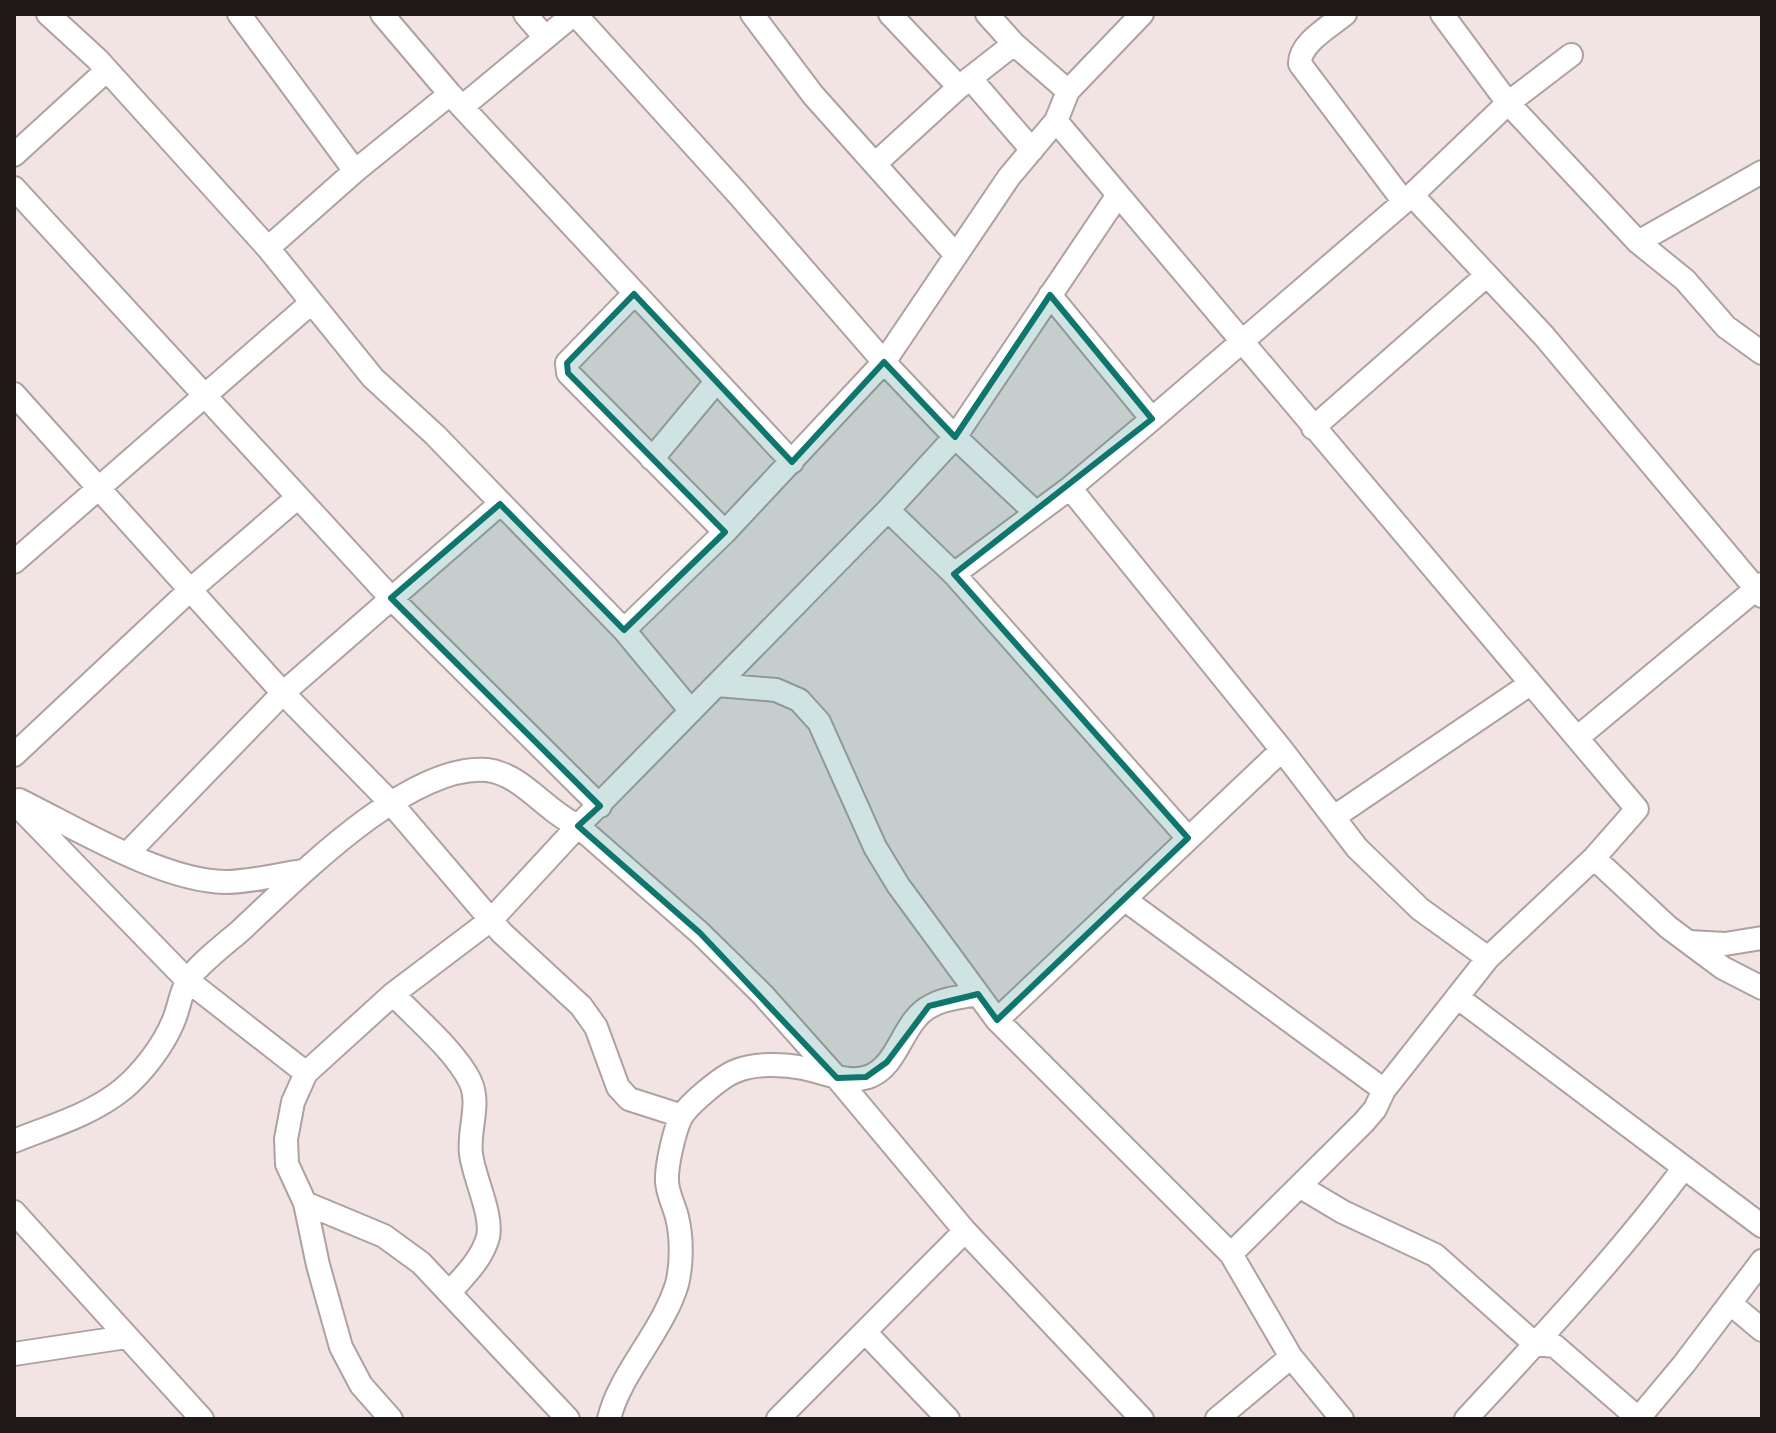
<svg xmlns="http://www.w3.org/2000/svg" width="1776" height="1433" font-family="Georgia,serif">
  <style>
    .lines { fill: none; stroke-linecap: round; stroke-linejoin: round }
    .minor-casing { stroke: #afa1a1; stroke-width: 26 }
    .minor { stroke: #fff; stroke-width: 22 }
    .marked { fill: #0f766e; fill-opacity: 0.2; stroke: #0f766e; stroke-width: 6; stroke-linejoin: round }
  </style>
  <rect width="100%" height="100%" fill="#f3e4e4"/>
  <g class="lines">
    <defs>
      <path id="minor" d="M 48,14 L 97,59 L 268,248 L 373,378 L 435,435 L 624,630 L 691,711
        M 239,14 L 355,171
        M 382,14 L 450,94 L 792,462
        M 525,14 L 544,36
        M 575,14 L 738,194 L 884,362 L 955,437 L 1036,513
        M 752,14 L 813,95 L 956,255
        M 890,14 L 959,87
        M 987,14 L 1014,44 L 1068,91
        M 1345,14 C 1331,26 1299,43 1300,64 L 1404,202
        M 1442,14 L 1508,103 L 1638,242 L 1685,280 L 1726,327 L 1762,353
        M 970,78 L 1032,150
        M 462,107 L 574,14
        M 1056,121 L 1637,809 L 1594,858 L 1488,958 L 1384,1090 L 1375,1109 L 1364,1122 L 1231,1254
        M 14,155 L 107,70
        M 875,164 L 959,87 L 1014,44
        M 14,188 L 391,598 L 600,806
        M 1412,195 L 1544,336 L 1762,596
        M 1638,242 L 1762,172
        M 268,248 L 355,171 L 450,94
        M 634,294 L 567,363 L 568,373 L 725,532
        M 1050,295 L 1152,419
        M 14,394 L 283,693 L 391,803 L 502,933 L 581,1006 L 596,1027 L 618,1087 L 629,1099 L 682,1116
        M 1313,428 L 1487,275
        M 652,459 L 716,382
        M 1070,488 L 1282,750 L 1357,848 L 1420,909 L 1488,958
        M 888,510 L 954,574 L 1188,838
        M 14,562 L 311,303
        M 954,574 L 1070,488 L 1152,419 L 1412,195 L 1508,103 L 1571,55
        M 624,630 L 725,532 L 884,362 L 1009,177 L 1056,121 L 1068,91 L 1142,14
        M 717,685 L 776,690 L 799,700 L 819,722 L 875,847 L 898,885 L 997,1020 L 1231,1254 L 1291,1357 L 1342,1419
        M 1577,738 L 1762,584
        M 14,755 L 190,590 L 298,497
        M 19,800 C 76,828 162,881 225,882 C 251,882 279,874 304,871
        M 14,802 L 187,980 L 306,1073
        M 1334,817 L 1530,684
        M 128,853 L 283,693 L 500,504
        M 1594,858 L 1668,927 L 1723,968 L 1762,988
        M 1124,899 L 1384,1090
        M 1689,942 L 1725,944 L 1762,938
        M 393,994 C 417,1019 455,1051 470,1081 C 481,1104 468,1129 471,1154 C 474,1178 493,1215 488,1237 C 482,1259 465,1275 450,1292
        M 1457,997 L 1762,1226
        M 997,1020 L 1282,750
        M 14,1141 C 51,1126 91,1115 123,1089 C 143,1072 163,1046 173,1022 C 179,1009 180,994 187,982 C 194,968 226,943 239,932 C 294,881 408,763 487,770 C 522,774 545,811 578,826 L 700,933 L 763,995 L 837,1078 L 965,1231 L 1142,1419
        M 1301,1187 L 1343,1212 L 1435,1255 L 1535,1344 L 1555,1346 L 1639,1419
        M 305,1203 L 384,1236 L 421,1263 L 568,1419
        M 14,1212 L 202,1419
        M 1731,1304 L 1762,1330
        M 865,1332 L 948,1419
        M 14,1354 L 126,1337
        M 391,1419 L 361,1385 L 341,1347 L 318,1265 L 305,1203 L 287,1164 L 286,1139 L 293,1102 L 306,1073 L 393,994 L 492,919 L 578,826 L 888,510 L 955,437 L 1118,195
        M 609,1419 C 619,1375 663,1331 677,1284 C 682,1264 682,1237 677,1217 C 674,1205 668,1195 667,1182 C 666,1167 674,1132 681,1117 C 689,1104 722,1076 736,1071 C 754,1063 784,1064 803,1068 C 824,1072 846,1084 868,1077 C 899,1067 902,1020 931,1006 C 945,998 963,997 978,994
        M 778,1419 L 965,1231
        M 1217,1419 L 1291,1357
        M 1466,1419 C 1541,1338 1617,1257 1683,1169
        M 1638,1419 L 1684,1364 L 1762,1261"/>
    </defs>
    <use href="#minor" class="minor-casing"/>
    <use href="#minor" class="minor"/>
  </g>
  <path class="marked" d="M 634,294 L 792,462 L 884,362 L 955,437 L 1050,295 L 1152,419 L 954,574 L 1188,838 L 997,1020 L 978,994 L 929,1006 L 887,1062 L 866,1077 L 837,1078 L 700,933 L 578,826 L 600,806 L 391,598 L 500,504 L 624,630 L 725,532 L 568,373 L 567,363 Z"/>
  <rect width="1776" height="1433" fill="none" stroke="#1f1919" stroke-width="32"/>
</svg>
